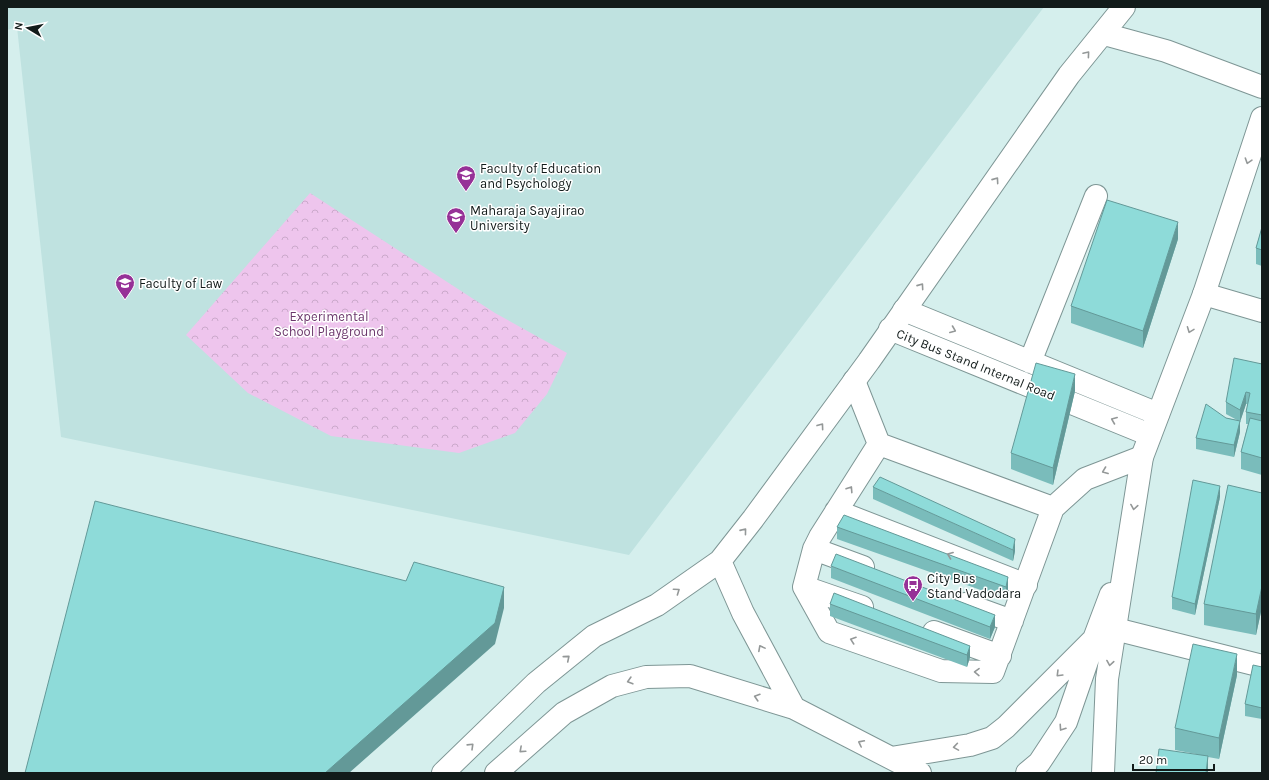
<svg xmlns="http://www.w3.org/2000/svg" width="1269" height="780" font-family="Karla,sans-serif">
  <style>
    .built { fill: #bfe2e0 }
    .park { fill: url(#park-crowns) }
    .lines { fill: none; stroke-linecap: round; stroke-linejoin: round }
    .street-casing { stroke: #7e9695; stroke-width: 24 }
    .secondary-casing { stroke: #7e9695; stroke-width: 24 }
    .street { stroke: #fff; stroke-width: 22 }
    .secondary { stroke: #fff; stroke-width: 22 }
    .wall { fill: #7abcbb }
    .shaded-wall { fill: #639998 }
    .building { fill: #8edbd9; stroke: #639998 }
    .oneway { stroke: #949898 }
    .labels { text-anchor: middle; stroke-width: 3; stroke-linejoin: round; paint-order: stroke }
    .poi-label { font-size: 13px; fill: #121b1a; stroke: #fff; text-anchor: start }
    .park-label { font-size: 13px; fill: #6c376c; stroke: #fff }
    .street-label { font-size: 13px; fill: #121b1a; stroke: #fff }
  </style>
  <defs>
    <pattern id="park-crowns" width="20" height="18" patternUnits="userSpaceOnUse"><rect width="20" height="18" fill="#eec5ed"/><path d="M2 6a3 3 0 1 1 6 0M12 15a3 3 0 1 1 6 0" fill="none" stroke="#cba9cb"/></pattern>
  </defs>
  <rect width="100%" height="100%" fill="#d5efed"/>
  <path class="built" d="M 7,7 L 1044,7 L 629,555 L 61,437 L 17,27 L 7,30 Z"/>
  <path class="park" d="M 310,193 L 495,313 L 567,353 L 547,394 L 515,433 L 459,453 L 331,436 L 248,393 L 186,335 Z"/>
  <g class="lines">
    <defs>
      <path id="street" d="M 1204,294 L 1262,311
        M 904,310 L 1158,414
        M 890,329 L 1150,435
        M 1030,362 L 1096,196
        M 854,381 L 879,444 L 820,537 L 814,549 L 804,587 L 829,632 L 941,671 L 993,672 L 1053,508 L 1085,479 L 1142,457
        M 879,444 L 1053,508
        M 836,511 L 1026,585
        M 814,549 L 863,567
        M 804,587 L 862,607
        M 965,604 L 1012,621
        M 1115,629 L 1262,666
        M 934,632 L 1000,656"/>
      <path id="secondary" d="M 1104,34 L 1166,51 L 1262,87
        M 720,561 L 743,613 L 794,708 L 920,773
        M 891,758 L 970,745 L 992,738 L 1006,727 L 1094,639 L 1111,594
        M 443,773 L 536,683 L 594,636 L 657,605 L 720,561 L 753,519 L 869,361 L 1069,75 L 1124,7
        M 496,773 L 564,713 L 612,686 L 646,677 L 690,676 L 794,708
        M 1027,773 L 1039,763 L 1066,722 L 1093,644
        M 1103,773 L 1107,679 L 1142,457 L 1204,294 L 1262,118"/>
    </defs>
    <use href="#street" class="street-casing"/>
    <use href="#secondary" class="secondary-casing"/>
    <use href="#street" class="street"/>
    <use href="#secondary" class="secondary"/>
  </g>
  <path class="wall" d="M 1262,227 L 1262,266 L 1256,264 L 1256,248 Z
    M 1178,239 L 1143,348 L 1071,323 L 1071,306 Z
    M 1262,364 L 1262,475 L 1241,469 L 1241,452 L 1248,424 L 1246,424 L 1246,412 L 1248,404 L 1246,404 L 1240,422 L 1240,432 L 1234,457 L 1196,449 L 1196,438 L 1226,418 L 1237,420 L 1226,414 L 1226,402 Z
    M 1075,391 L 1053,485 L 1011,469 L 1011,453 Z
    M 873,487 L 1015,551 L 1013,561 L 873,499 Z
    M 1262,493 L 1262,607 L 1256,635 L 1204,625 L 1204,604 Z
    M 1220,497 L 1195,615 L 1172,609 L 1172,597 Z
    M 837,527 L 1008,577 L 1008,589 L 1006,599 L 837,539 Z
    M 831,566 L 995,627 L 990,639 L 831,578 Z
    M 830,604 L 970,646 L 970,657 L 967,667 L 830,616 Z
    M 1262,667 L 1262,719 L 1245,716 L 1245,704 Z
    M 1237,675 L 1219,759 L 1208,757 L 1208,773 L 1196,754 L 1175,750 L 1175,728 Z"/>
  <path class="shaded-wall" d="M 1178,222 L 1178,239 L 1143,348 L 1143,331 Z
    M 1075,374 L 1075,391 L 1053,485 L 1053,468 Z
    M 1246,392 L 1246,404 L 1240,422 L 1240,410 Z
    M 1240,421 L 1240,432 L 1234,457 L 1234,445 Z
    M 1220,486 L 1220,497 L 1195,615 L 1195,604 Z
    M 1015,539 L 1015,551 L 1013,561 L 1013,550 Z
    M 1008,577 L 1008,589 L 1006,599 L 1006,587 Z
    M 1262,586 L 1262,607 L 1256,635 L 1256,614 Z
    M 504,587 L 504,608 L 495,644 L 349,773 L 325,773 Z
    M 995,615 L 995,627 L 990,639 L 990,627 Z
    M 970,646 L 970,657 L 967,667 L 967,655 Z
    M 1237,654 L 1237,675 L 1219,759 L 1219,738 Z
    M 1208,756 L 1208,773 L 1206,773 Z"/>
  <path class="building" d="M 1107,200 L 1178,222 L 1143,331 L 1071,306 Z
    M 1262,227 L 1262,250 L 1256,248 Z
    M 1234,358 L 1262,364 L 1262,415 L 1246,412 L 1250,393 L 1246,392 L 1240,410 L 1226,402 Z
    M 1036,363 L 1075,374 L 1053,468 L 1011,453 Z
    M 1206,404 L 1226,418 L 1240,421 L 1234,445 L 1196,438 Z
    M 1250,418 L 1262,421 L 1262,458 L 1241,452 Z
    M 880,477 L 1015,539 L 1013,550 L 873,487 Z
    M 1193,480 L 1220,486 L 1195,604 L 1172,597 Z
    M 1228,485 L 1262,493 L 1262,586 L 1256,614 L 1204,604 Z
    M 95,501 L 406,581 L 414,562 L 504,587 L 495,623 L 325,773 L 25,773 Z
    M 844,515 L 1008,577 L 1006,587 L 837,527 Z
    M 836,554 L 995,615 L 990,627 L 831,566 Z
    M 834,593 L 970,646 L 967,655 L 830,604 Z
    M 1193,644 L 1237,654 L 1219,738 L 1175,728 Z
    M 1253,665 L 1262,667 L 1262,708 L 1245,704 Z
    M 1159,749 L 1208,756 L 1206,773 L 1156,773 Z"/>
  <defs><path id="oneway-chevron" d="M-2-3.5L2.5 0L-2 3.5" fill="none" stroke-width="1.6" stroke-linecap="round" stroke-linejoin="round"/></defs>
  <g class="oneway">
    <use href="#oneway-chevron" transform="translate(1087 54) rotate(-50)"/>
    <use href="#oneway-chevron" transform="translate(1248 161) rotate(108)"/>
    <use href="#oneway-chevron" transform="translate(996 180) rotate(-55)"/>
    <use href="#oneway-chevron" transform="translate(921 286) rotate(-55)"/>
    <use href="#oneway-chevron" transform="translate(953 330) rotate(22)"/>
    <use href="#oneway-chevron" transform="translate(1190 330) rotate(111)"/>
    <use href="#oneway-chevron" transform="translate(1114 420) rotate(-158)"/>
    <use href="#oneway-chevron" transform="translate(821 426) rotate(-54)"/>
    <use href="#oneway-chevron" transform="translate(1105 471) rotate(159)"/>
    <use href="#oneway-chevron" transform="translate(850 489) rotate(-57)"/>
    <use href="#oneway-chevron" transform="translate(1134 507) rotate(99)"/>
    <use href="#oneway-chevron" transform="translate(744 531) rotate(-51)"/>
    <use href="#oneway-chevron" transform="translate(950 555) rotate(-159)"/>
    <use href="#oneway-chevron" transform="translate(677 591) rotate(-35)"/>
    <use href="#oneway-chevron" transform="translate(853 640) rotate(-161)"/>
    <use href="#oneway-chevron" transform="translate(761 648) rotate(-118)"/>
    <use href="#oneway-chevron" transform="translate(567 658) rotate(-40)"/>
    <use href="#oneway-chevron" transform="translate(1110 663) rotate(99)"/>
    <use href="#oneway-chevron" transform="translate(977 672) rotate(-179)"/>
    <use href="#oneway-chevron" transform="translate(1059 674) rotate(135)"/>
    <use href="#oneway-chevron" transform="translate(630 681) rotate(164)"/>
    <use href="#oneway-chevron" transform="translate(757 697) rotate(-163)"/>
    <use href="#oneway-chevron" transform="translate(1062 728) rotate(124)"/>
    <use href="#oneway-chevron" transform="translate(861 743) rotate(-153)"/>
    <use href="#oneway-chevron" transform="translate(471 746) rotate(-44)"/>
    <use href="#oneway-chevron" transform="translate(956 747) rotate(171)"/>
    <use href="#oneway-chevron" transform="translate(522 750) rotate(138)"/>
  </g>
  <defs>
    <symbol id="university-pin" viewBox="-11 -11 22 30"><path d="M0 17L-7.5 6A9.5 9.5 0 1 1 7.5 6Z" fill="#963197" stroke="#fff"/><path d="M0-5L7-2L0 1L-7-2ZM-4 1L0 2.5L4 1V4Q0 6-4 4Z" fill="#fff"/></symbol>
    <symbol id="bus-pin" viewBox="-11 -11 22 30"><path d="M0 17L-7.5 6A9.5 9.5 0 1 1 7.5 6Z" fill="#963197" stroke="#fff"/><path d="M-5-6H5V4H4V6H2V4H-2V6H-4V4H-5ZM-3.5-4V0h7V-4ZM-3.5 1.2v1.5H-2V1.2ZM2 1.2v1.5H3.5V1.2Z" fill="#fff"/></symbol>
  </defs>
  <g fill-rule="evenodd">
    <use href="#university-pin" x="455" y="164" width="22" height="30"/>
    <use href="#university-pin" x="445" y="206" width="22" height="30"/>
    <use href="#university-pin" x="114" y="272" width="22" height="30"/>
    <use href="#bus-pin" x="902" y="574" width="22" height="30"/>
  </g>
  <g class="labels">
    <g class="poi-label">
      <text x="480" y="173">Faculty of Education<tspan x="480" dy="15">and Psychology</tspan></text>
      <text x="470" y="215">Maharaja Sayajirao<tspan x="470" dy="15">University</tspan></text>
      <text x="139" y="288">Faculty of Law</text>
      <text x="927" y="583">City Bus<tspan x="927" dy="15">Stand Vadodara</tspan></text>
    </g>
    <g class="park-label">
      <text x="329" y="321">Experimental<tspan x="329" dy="15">School Playground</tspan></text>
    </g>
    <g class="street-label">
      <text transform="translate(976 364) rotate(22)" y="5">City Bus Stand Internal Road</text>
    </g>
  </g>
  <rect width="1269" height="780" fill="none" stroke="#121b1a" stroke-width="16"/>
  <g transform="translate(28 28) rotate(280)" stroke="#ffffff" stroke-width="3" paint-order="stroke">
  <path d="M0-3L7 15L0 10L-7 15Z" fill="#121b1a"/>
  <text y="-6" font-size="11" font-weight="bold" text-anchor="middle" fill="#121b1a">N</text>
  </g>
  <path d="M1133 764v6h81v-6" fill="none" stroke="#121b1a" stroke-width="2"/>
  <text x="1139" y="764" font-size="12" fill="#121b1a" stroke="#ffffff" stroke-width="3" paint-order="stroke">20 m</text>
</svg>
